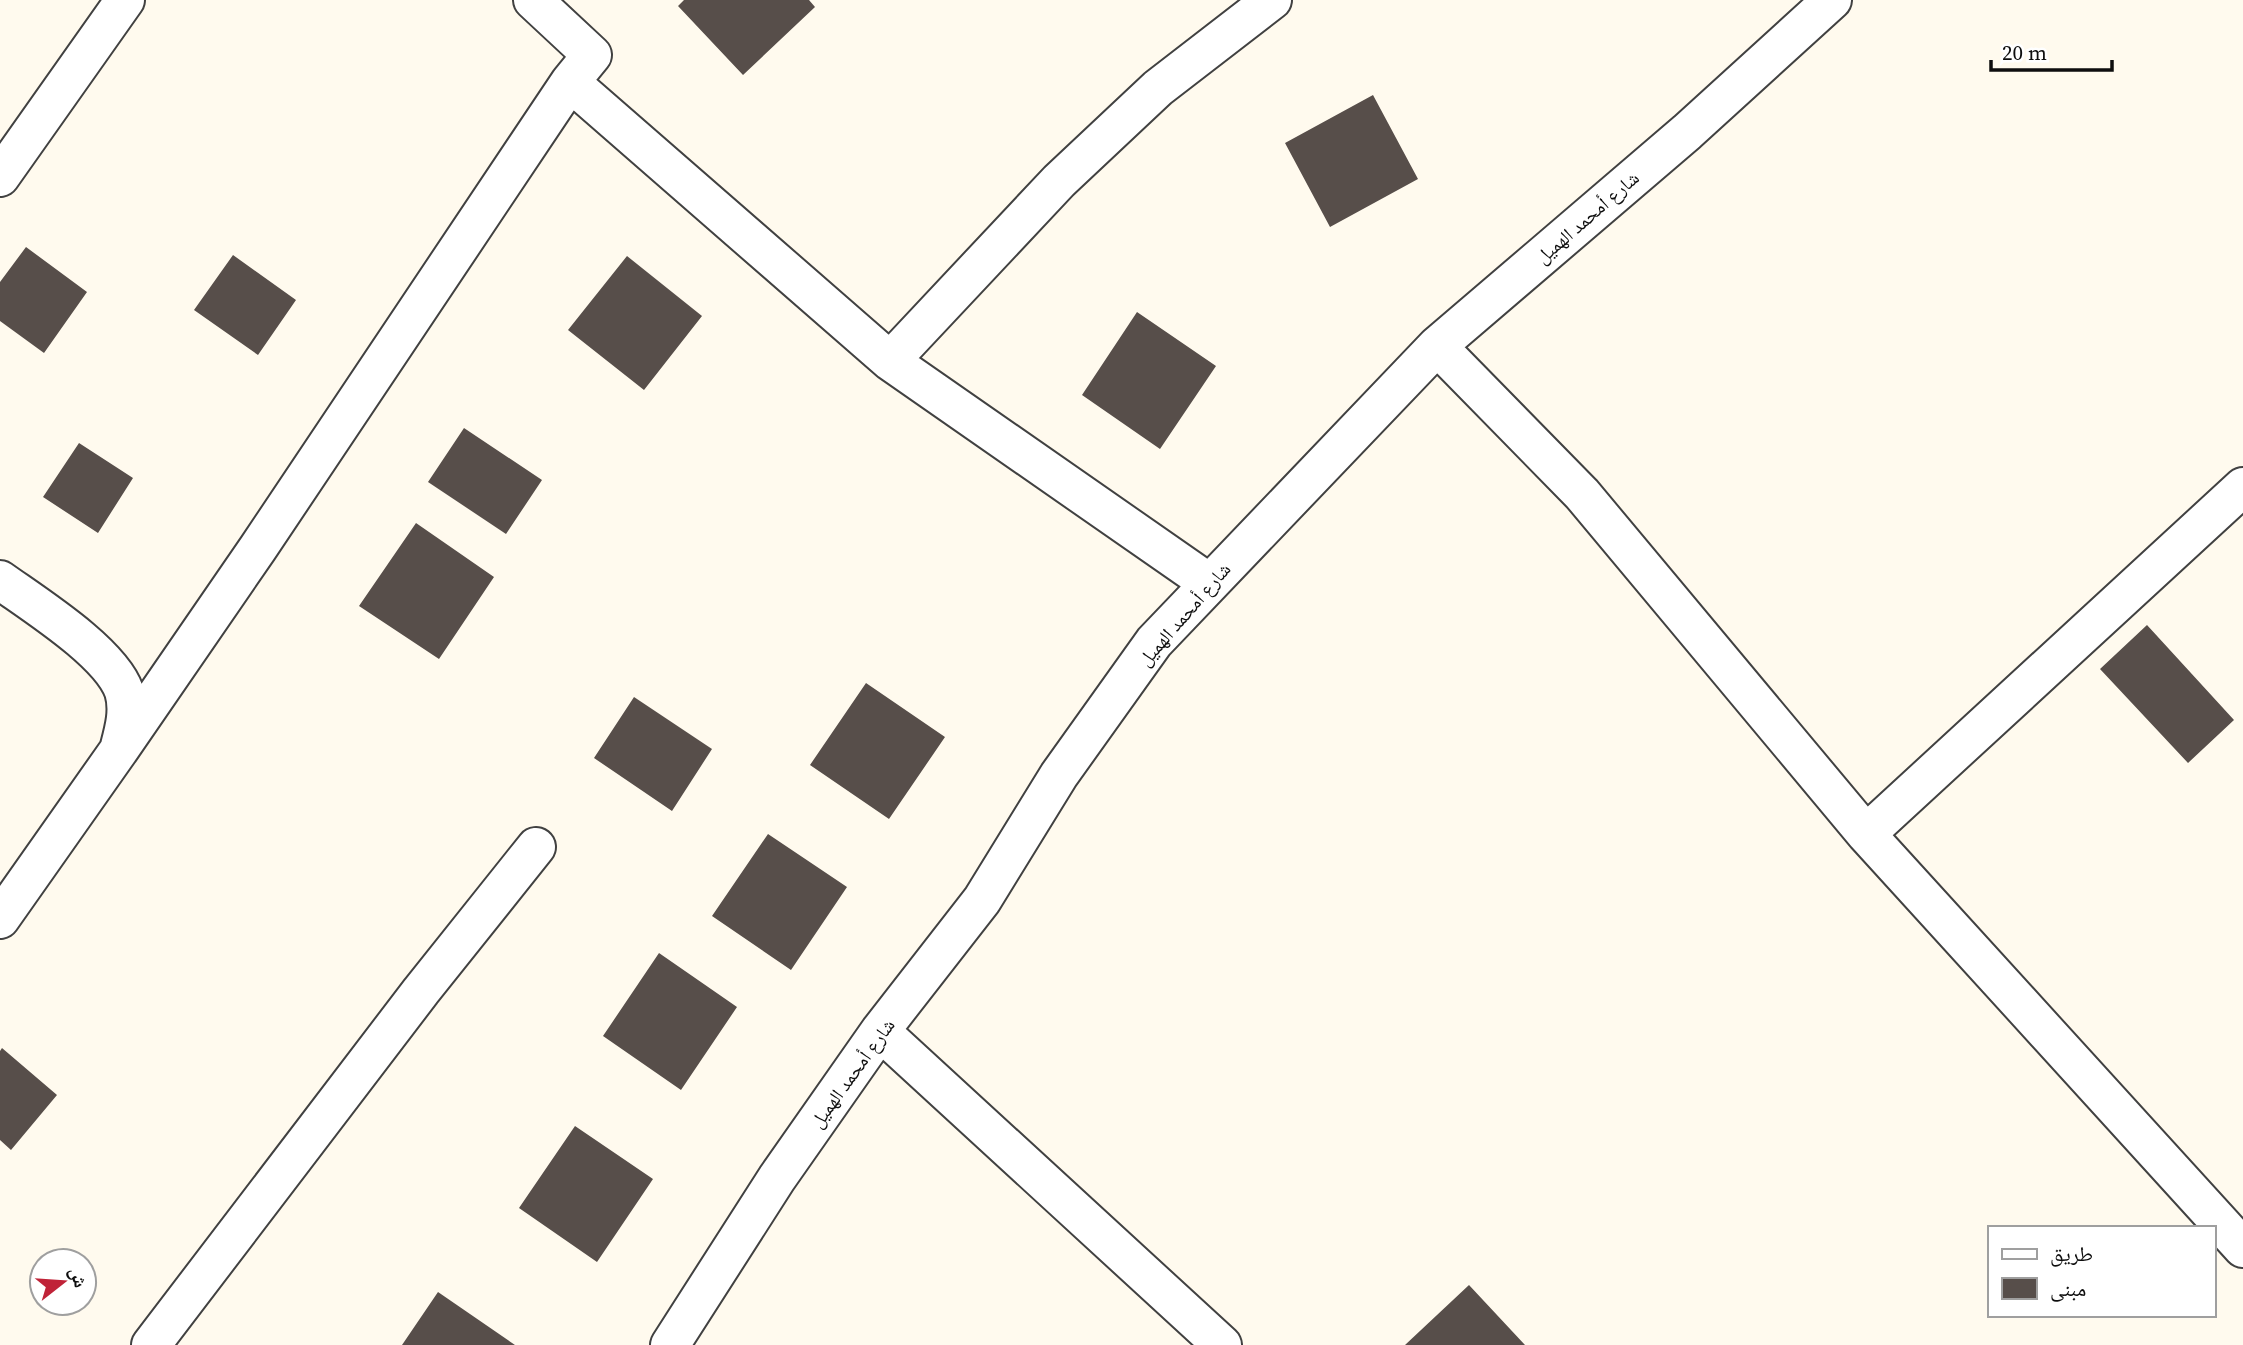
<svg xmlns="http://www.w3.org/2000/svg" width="2243" height="1345" font-family="'Source Serif 4','Noto Naskh Arabic',serif">
  <style>
    .building { fill: #574e4a }
    .lines { fill: none; stroke-linecap: round; stroke-linejoin: round }
    .street-casing { stroke: #414141; stroke-width: 42 }
    .street { stroke: #fff; stroke-width: 38 }
    .labels { text-anchor: middle; stroke-width: 7; stroke-linejoin: round; paint-order: stroke }
    .street-label { font-size: 19px; fill: #0e0e0e; stroke: #fff }
  </style>
  <rect width="100%" height="100%" fill="#fffaee"/>
  <path class="building" d="M 684,0 L 809,0 L 815,7 L 743,75 L 678,6 Z
    M 1373,95 L 1418,179 L 1330,227 L 1285,143 Z
    M 26,247 L 87,292 L 44,353 L 0,321 L 0,282 Z
    M 233,255 L 296,300 L 258,355 L 194,310 Z
    M 627,256 L 702,316 L 644,390 L 568,330 Z
    M 1137,312 L 1216,366 L 1160,449 L 1082,395 Z
    M 464,428 L 542,480 L 506,534 L 428,482 Z
    M 79,443 L 133,478 L 98,533 L 43,497 Z
    M 416,523 L 494,577 L 439,659 L 359,606 Z
    M 2147,625 L 2234,720 L 2188,763 L 2100,669 Z
    M 866,683 L 945,737 L 889,819 L 810,765 Z
    M 634,697 L 712,749 L 672,811 L 594,758 Z
    M 768,834 L 847,887 L 791,970 L 712,916 Z
    M 659,953 L 737,1007 L 681,1090 L 603,1036 Z
    M 2,1048 L 57,1095 L 11,1150 L 0,1140 L 0,1051 Z
    M 575,1126 L 653,1179 L 597,1262 L 519,1208 Z
    M 1469,1285 L 1525,1345 L 1405,1345 Z
    M 438,1292 L 515,1345 L 402,1345 Z"/>
  <g class="lines">
    <defs>
      <path id="street" d="M 533,0 L 592,55 L 570,82
        M 0,177 L 125,0
        M 1437,346 L 1582,494 L 1866,834 L 2243,1248
        M 890,361 L 1059,181 L 1158,88 L 1272,0
        M 0,580 C 35,605 110,652 124,691 C 130,711 124,731 119,750 L 0,919
        M 119,750 L 258,548 L 570,82 L 890,361 L 1209,583
        M 1866,834 L 2243,487
        M 880,1031 L 1222,1345
        M 151,1345 L 421,991 L 536,847
        M 670,1345 L 777,1178 L 880,1031 L 982,900 L 1059,775 L 1154,642 L 1437,346 L 1687,132 L 1832,0"/>
    </defs>
    <use href="#street" class="street-casing"/>
    <use href="#street" class="street"/>
  </g>
  <g class="labels">
    <g class="street-label">
      <text transform="translate(1587 217) rotate(-41)" y="7">شارع أمحمد الهميل</text>
      <text transform="translate(1184 614) rotate(-49)" y="7">شارع أمحمد الهميل</text>
      <text transform="translate(852 1073) rotate(-54)" y="7">شارع أمحمد الهميل</text>
    </g>
  </g>
  <rect x="1988" y="1226" width="228" height="91" fill="#ffffff" stroke="#9f9f9f" stroke-width="2"/>
  <rect x="2002" y="1249" width="35" height="10" fill="#ffffff" stroke="#9f9f9f" stroke-width="2"/>
  <text x="2050" y="1261" font-size="21" fill="#0e0e0e">طريق</text>
  <rect x="2002" y="1278" width="35" height="21" fill="#574e4a" stroke="#9f9f9f" stroke-width="2"/>
  <text x="2050" y="1296" font-size="21" fill="#0e0e0e">مبنى</text>
  <g transform="translate(63 1282) rotate(73)"><circle r="33" fill="#ffffff" stroke="#9f9f9f" stroke-width="2"/>
  <path d="M0-5L12 26L0 18L-12 26Z" fill="#c02338"/>
  <text y="-10" font-size="19" font-weight="bold" text-anchor="middle" fill="#0e0e0e">ش</text>
  </g>
  <path d="M1991 60v10h121v-10" fill="none" stroke="#0e0e0e" stroke-width="3.5"/>
  <text x="2002" y="60" font-size="21" fill="#0e0e0e" stroke="#ffffff" stroke-width="5" paint-order="stroke">20 m</text>
</svg>
